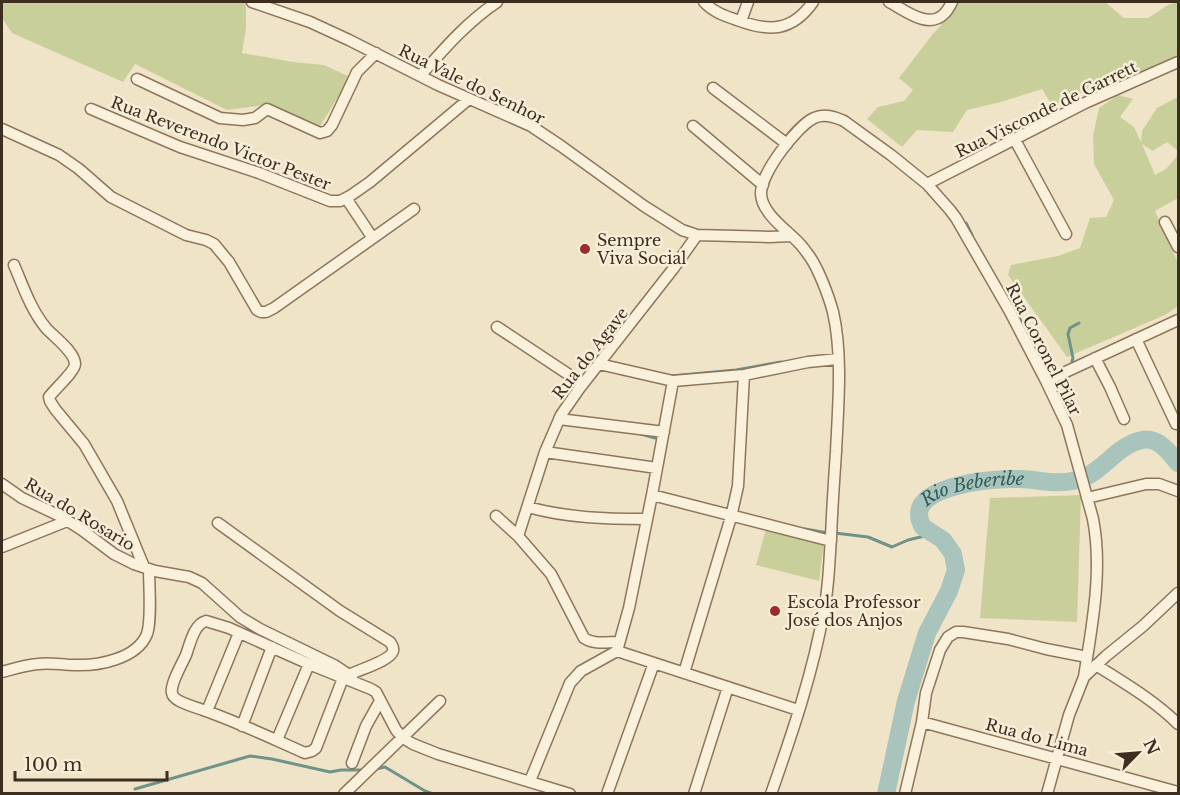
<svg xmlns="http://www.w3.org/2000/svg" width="1180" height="795" font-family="'Libre Baskerville',serif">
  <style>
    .green { fill: #c9cf9b }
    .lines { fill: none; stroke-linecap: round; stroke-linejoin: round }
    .stream { stroke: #6f938a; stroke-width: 3 }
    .river { stroke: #a9c4bc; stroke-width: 18 }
    .minor-casing { stroke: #8d765c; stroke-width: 13 }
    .minor { stroke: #faf1dc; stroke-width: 10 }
    .poi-dot { fill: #9e2a2b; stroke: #f7eed8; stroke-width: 2 }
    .labels { text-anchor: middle; stroke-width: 5; stroke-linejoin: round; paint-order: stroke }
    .street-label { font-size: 16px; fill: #3d2e20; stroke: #f7eed8 }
    .poi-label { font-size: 16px; fill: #3d2e20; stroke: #f7eed8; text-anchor: start }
    .water-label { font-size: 18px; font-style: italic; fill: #2f5d5a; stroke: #f7eed8 }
  </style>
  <rect width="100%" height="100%" fill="#f0e4c8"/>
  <path class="green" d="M 2,2 L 246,2 L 246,28 L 242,53 L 293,62 L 324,65 L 350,77 L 319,128 L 265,105 L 227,110 L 135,64 L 123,82 L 12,33 L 2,18 Z
    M 958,2 L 1105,2 L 1124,18 L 1148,18 L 1168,5 L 1178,2 L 1178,55 L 1094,94 L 1075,92 L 1053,107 L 1042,89 L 1001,102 L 967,110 L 953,132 L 917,130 L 902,147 L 867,119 L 878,107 L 904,101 L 913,90 L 899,78 L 932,35 L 950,15 Z
    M 1118,95 L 1133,99 L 1120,117 L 1134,127 L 1141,142 L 1142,131 L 1157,108 L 1178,97 L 1178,151 L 1167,142 L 1153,151 L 1142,144 L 1155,175 L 1166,169 L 1178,155 L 1178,198 L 1155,211 L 1178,263 L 1178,306 L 1165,315 L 1067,357 L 1008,275 L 1011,265 L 1058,256 L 1080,248 L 1090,218 L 1106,217 L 1114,200 L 1094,164 L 1093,136 L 1099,108 Z
    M 1081,495 L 1077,622 L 980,618 L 990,498 Z
    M 766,529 L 824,543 L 819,581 L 756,565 Z"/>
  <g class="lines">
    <path class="stream" d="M 966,223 L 972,235
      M 1018,316 L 1049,371
      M 1072,361 L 1073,358 L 1068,334 L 1070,328 L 1079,323
      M 671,376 L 736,370 L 781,362
      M 641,434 L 655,438
      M 805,529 L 828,533
      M 835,533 L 868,537 L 892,547 L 908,540 L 933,534
      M 376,769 L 385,767 L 425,791 L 433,794
      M 135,789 L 250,756 L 272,759 L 330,772 L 341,770 L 364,770"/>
    <path class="river" id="s1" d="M 886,794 L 906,701 L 927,633 L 949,591 L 956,570 L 953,554 L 943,540 L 923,527 C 921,524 919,518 919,514 C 919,484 998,478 1020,479 C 1042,480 1058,486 1080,479 C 1103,472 1117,445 1142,440 C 1158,437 1169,452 1178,463"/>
    <defs>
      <path id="minor" d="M 252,2 L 310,22 L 349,40 L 438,85 L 531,126 L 561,146 L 644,206 L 682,230 L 697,235 L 769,237 L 791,236
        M 704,2 C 713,12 725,16 737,20 C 769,32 792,32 813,2
        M 889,2 C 903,9 928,30 944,14 C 947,11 950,6 952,2
        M 741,21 L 748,2
        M 420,76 C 444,49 467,22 497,2
        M 137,79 L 220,118 L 243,120 L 255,118 L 267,109 L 320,133 L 327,131 L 332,125 L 357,72 L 376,53
        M 713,88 L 787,144
        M 91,109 L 180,147 L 259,173 L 330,201 L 340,201 L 350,196 L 370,182 L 469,99
        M 693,126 L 763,185
        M 2,129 L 59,155 L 79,169 L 111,197 L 186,235 L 206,240 L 214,244 L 229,262 L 257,310 L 261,312 L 266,312 L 274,308 L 414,209
        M 1015,140 L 1066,234
        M 927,184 L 1085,103 L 1178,62
        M 346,198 L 372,237
        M 1165,222 L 1178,247
        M 14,265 C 23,286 31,310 46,328 C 53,336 75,352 75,364 C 75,371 55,389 49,397 L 50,401 L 55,409 L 84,444 L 117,501 L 144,567
        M 497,327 L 583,384
        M 1136,339 L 1176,424
        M 1095,358 L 1110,387 L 1124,419
        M 599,364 L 673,381 L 744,375 L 808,362 L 838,359
        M 1046,381 L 1178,320
        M 559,419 L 664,432
        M 545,452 L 657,468
        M 2,484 L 22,498 L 60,516 L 82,530 L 114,554 L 134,564 L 155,571 L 189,577 L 202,583 L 240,617 L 260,629 L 334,665 L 352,677
        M 652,495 L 831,541
        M 1087,498 L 1146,484 L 1159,484 L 1178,491
        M 528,507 C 567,518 607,519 647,519
        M 496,516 L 518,536 L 551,574 L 584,638 C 594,645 607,642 618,642
        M 218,523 L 340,611 L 390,642 C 392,645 394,647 393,651 C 390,662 353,671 343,678 L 316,748 L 312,751 L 305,753 C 271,738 238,722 203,710 C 196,707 173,702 172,693 C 170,684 182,664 186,655 C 190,644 194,624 206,621 L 229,628 L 309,664 L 371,689 L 376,692 L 396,730 L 403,738 L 413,744 L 438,754 L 570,794
        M 518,536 L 545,452 L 561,415 L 579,389 L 673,269 L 697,235
        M 2,547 L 67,521
        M 617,651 L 629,608 L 652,495 L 673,381
        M 617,651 L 798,710
        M 1096,665 C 1124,683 1154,700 1178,724
        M 2,672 C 13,669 25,665 38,664 C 50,662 62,665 75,665 C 98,666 137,659 147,634 C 152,619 149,586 149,569
        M 684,673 L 731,517 L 738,486 L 744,375
        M 207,711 L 239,633
        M 922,722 L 1178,792
        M 242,726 L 272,647
        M 277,740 L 309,664
        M 352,763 L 366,726 L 380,701
        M 530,781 L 570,683 L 581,671 L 617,651
        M 344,794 L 440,701
        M 607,794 L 654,663
        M 694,794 L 728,687
        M 771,794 C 792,734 813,673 824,610 C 829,587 829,562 831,538 C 832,509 834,481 836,452 C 838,408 843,355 833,312 C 829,297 819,270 810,257 C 807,253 803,247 799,243 C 787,230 762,214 761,194 C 760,174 797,126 814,118 C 824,113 835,117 844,121 L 891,155 L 927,184 L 950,210 L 956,218 L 1009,310 L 1046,381 L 1067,425 L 1093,519 C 1103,571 1092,625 1084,677
        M 905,794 L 922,722 L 926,693 L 940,650 L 948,637 L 956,632 L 963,632 L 1008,639 L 1046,649 L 1087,657
        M 1047,794 L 1069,715 L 1084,677 L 1106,656 L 1143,626 L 1178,593"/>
    </defs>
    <use href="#minor" class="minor-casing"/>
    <use href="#minor" class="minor"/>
  </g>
  <g class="poi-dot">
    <circle cx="585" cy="249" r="6"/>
    <circle cx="775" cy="611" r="6"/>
  </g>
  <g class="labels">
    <g class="street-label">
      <text transform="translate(472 84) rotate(26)" y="6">Rua Vale do Senhor</text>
      <text transform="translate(1046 109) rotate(-26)" y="6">Rua Visconde de Garrett</text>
      <text transform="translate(221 143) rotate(21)" y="6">Rua Reverendo Victor Pester</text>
      <text transform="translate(1044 349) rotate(63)" y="6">Rua Coronel Pilar</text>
      <text transform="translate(590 353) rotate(-52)" y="6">Rua do Agave</text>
      <text transform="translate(80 514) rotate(31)" y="6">Rua do Rosario</text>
      <text transform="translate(1037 737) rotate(15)" y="6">Rua do Lima</text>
    </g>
    <g class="poi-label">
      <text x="597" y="246">Sempre<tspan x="597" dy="18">Viva Social</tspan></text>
      <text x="787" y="608">Escola Professor<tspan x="787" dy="18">José dos Anjos</tspan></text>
    </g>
    <g class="water-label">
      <text dy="6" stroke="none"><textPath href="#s1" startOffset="372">Rio Beberibe</textPath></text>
    </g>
  </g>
  <rect width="1180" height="795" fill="none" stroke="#3d2e20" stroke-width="6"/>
  <g transform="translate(1138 753) rotate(65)" stroke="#f7eed8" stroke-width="4.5" paint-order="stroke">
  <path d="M0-4.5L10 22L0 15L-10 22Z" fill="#3d2e20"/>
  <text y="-9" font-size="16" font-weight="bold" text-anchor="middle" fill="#3d2e20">N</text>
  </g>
  <path d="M15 771v9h152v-9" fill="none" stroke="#3d2e20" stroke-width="3"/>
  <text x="24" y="771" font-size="18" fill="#3d2e20" stroke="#f7eed8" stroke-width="4.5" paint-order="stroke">100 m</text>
</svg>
